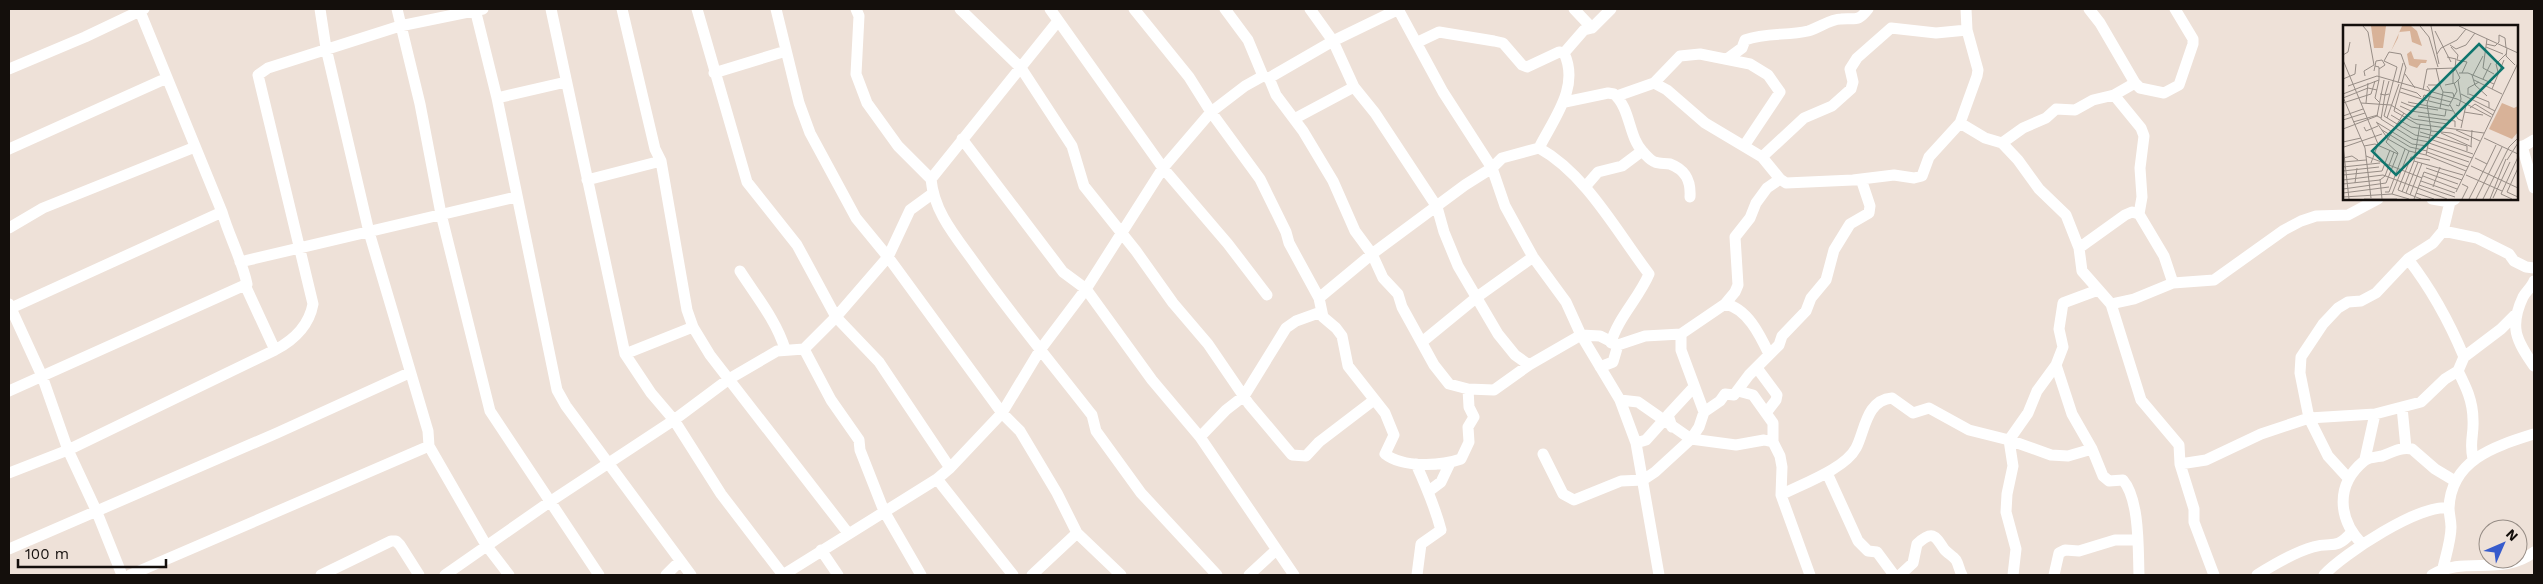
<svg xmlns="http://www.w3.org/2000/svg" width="2543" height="584" font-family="'Work Sans',sans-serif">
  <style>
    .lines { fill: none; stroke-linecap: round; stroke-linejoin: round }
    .minor { stroke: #fff; stroke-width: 11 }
    .inset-road { fill: none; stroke: #978d86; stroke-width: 1 }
    .view { fill: #0f766e; fill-opacity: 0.15; stroke: #0f766e; stroke-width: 2.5 }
    .inset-edge { fill: none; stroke: #140f0c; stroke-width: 2.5 }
  </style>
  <rect width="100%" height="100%" fill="#eee1d8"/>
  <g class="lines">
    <path class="minor" d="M 139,9 L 222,212 C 229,236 242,260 247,284 L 245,285 L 275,350
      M 320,9 L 326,48 L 369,232 L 428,431 L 429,446 L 486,545 L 509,575
      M 397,9 L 420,104 L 441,214 L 490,411 L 599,575
      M 475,9 L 497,98 L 557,390 L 566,406 L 691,575
      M 551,9 L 625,354 L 651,393 L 674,420 L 721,494 L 783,575
      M 622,9 L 655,149 L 661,161 L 687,310 L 693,327 L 710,355 L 848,533
      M 697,9 L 747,182 L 797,245 L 836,317 L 879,362 L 950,468
      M 776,9 L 799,103 L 810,133 L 856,218 L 888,257 L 1002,413 L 1020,431 L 1057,493 L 1077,533 L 1121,575
      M 856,9 L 859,16 L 856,74 L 867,103 L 898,146 L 931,179 C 934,213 957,238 976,265 C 1013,317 1053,365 1092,415 L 1096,431 L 1141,493 L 1217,575
      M 960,9 L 1021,68 L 1072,146 L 1084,186 L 1136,251 L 1173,303 L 1208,344 L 1249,404 L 1292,455 L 1306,456 L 1319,442 L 1374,400
      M 1050,9 L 1163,168 L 1228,244 L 1267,295
      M 1134,9 L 1189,77 L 1211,112 L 1260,179 L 1286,232 L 1289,243 L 1319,298 L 1323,317 L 1336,328 L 1342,336 L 1348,366 L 1385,413 L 1394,435 L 1385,454 C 1403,468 1441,466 1461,459 L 1469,442 L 1468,427 L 1474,417 L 1469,407 L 1468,389
      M 1225,9 L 1248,40 L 1263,76
      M 1310,9 L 1333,41 L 1354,87 L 1375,113 L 1437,207 L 1444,232 L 1458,266 L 1498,334 L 1515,355 L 1529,365 L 1581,335 L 1600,336 L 1618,345 L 1645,336 L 1681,334 L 1725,304 L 1735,292 L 1738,285 L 1735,237 L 1750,218 L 1756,203 L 1767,188 L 1780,179
      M 1398,9 L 1443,92 L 1492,168 L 1505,206 L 1533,257 L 1566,302 L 1581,335 L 1620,400 L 1636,443 L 1659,575
      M 2089,9 L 2100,23 L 2135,83 L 2140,88 L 2164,93 L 2179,85 L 2193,44 L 2193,39 L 2175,9
      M 1592,28 L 1611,9
      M 1418,42 L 1439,32 L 1494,41 L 1503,43 L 1522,65 L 1527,67 L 1559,52 L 1564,53 L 1584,30 L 1592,28 L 1574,9
      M 1727,59 L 1742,48 L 1745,40 C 1766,32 1787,36 1808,31 C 1819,28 1830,19 1841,19 C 1856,18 1858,22 1868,9
      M 9,69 L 85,37 L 144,9
      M 714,73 L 786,51
      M 1269,78 L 1276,95 L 1303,131 L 1333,181 L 1355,231 L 1372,254 L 1383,278 L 1398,294 L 1402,307 L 1434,365 L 1449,384 L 1468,389 L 1494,390 L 1529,365
      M 1654,83 L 1680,56 L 1700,54 L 1750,64 L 1768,75 L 1780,92 L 1744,146
      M 1617,96 L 1654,83 L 1667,90 L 1705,123 L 1762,157 L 1780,179 L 1786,183 L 1853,180 L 1894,175 L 1914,178 L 1922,176 L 1929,157 L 1960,123 L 1977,76 L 1978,70 L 1967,30 L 1966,9
      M 497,98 L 566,82
      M 1565,102 L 1608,93 L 1614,94 C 1631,109 1628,136 1643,152 C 1646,155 1651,161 1655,162 C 1659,164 1665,163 1670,164 C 1686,170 1691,181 1690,197
      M 1294,119 L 1354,87
      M 1960,123 L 1985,138 L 2002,143 L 2018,160 L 2039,189 L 2066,215 L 2079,248 L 2082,271 L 2111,304 L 2141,400 L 2179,445 L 2180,464 L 2194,509 L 2194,522 L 2214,575
      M 962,139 L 1063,272 L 1086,289 L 1152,380 L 1200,437 L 1294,575
      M 2002,143 L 2023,128 L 2046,118 L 2056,109 L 2075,110 L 2093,100 L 2114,95 L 2135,83
      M 2522,146 L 2534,188
      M 1539,148 C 1554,118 1580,87 1564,53
      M 9,149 L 167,78
      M 2517,150 L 2534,140
      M 1762,157 L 1804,118 L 1832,106 L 1851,89 L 1853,82 L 1850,69 L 1857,58 L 1891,28 L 1936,33 L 1967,30
      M 931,179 L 1058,21
      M 587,180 L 661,161
      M 1585,187 L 1598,172 L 1622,166 L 1642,151
      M 2432,199 L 2450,202
      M 2139,214 L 2164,256 L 2173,283
      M 9,228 L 43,208 L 195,147
      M 2443,231 L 2477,238 L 2509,254 L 2514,261 L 2526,267 L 2534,268
      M 2079,248 L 2125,215 L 2132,212 L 2139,214 L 2142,197 L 2140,168 L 2144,136 L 2141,128 L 2114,95
      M 240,262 L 516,197
      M 740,271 C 756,296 776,320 785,349
      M 2534,281 C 2532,287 2526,291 2523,297 C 2509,327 2516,340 2534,366
      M 1319,298 L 1372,254 L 1465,185 L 1492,168 L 1502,158 L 1539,148 C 1586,174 1617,232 1649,274 C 1639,298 1617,319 1611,343
      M 9,304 L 42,376 L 68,450 L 96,510 L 122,575
      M 1725,304 C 1747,308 1760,335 1769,354
      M 2111,304 L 2134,299 L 2173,283 L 2214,280 L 2284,230 L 2301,221 L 2316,216 L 2348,215 L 2378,199
      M 9,309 L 222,212
      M 1681,334 L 1681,350 L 1704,412
      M 1422,342 L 1477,297 L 1533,257
      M 804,349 L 831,400 L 859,440 L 860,450 L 884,511 L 921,575
      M 625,354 L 693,327
      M 2464,357 L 2501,329 L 2515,315
      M 2056,365 L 2072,414 L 2092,449 L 2103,476 L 2109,481 L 2123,480 C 2140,500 2138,550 2139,575
      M 1600,367 L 1613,362 L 1618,345
      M 1757,368 L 1777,395 L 1776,400 L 1766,413
      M 2458,371 C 2466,387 2473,401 2473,420 C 2474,435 2469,442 2473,459
      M 9,391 L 245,285
      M 1738,391 L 1753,395 L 1773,423 L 1773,442 L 1780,456 L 1782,467 L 1781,495 L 1810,575
      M 1620,400 L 1638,402 L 1691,439 L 1736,445 L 1764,440 L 1773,442
      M 2402,407 L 2406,448
      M 1672,427 L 1668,415 L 1693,388
      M 1200,437 L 1226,410 L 1244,396 L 1286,328 L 1296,321 L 1321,312
      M 1636,443 L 1646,440 L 1663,421
      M 1543,454 L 1563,494 L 1574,500 L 1621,481 L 1643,480 L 1655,472 L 1691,439 L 1699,427 L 1704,412 L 1720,401 L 1725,394 L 1734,395 L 1749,375 L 1779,345 L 1782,336 L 1806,311 L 1811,298 L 1826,280 L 1834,250 L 1850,224 L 1869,213 L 1870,206 L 1861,179
      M 2365,459 L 2375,414
      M 1416,464 C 1426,486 1435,507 1441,530 L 1421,544 L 1417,575
      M 2180,464 L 2206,460 L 2261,434 L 2309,418 L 2375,414 L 2421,402 L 2445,379 L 2458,371 L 2464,357 C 2449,321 2432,290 2408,259
      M 9,473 L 68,450 L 275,350 C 294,340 309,326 313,304 L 258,75 L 268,68 L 400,26 L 483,9
      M 1827,473 L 1858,541 L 1868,551 L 1877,552 L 1894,575
      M 937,479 L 1013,575
      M 2349,479 L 2328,456 L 2309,418 L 2300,373 L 2301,357 L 2323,324 L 2338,308 L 2348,302 L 2361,301 L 2376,293 L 2408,259 L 2433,243 L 2443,231 L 2450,202 L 2455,199
      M 1429,491 L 1441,482 L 1450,463
      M 1781,495 C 1802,484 1845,469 1856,448 C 1865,431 1866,400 1892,398 L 1913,413 L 1929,408 L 1969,430 L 2009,440 L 2051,455 L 2068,456 L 2092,449
      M 2362,544 C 2338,519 2335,485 2364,461 C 2369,457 2377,457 2382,456 C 2393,452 2400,447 2412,449 L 2435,469 L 2455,481
      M 9,549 L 277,433 L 409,373
      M 821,550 L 838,575
      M 2443,568 C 2446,555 2451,540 2451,527 C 2451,520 2449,514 2449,508 C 2451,459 2496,446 2534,434
      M 130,575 L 429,446
      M 321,575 L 391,541 L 396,541 L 400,545 L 419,575
      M 445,575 L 551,501 L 674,420 L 729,379 L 777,351 L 804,349 L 836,317 L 888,257 L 910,210 L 932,194
      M 666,575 L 680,561
      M 783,575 L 937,479 L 950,468 L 1002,413 L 1040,350 L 1086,289 L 1163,168 L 1211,112 L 1245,86 L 1263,76 L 1269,78 L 1333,41 L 1399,9
      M 1032,575 L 1077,533
      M 1249,575 L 1275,551
      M 1900,575 L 1913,563 L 1917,544 C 1932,530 1935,535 1944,549 C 1947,553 1953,556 1956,560 C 1959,565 1959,570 1962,575
      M 2013,575 L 2016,549 L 2006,512 L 2007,494 L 2013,466 L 2009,440 L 2028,413 L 2037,391 L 2056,365 L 2063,347 L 2059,329 L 2063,303 L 2098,290
      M 2054,575 L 2059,553 L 2065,550 L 2079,551 L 2115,540 L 2137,540
      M 2257,575 C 2273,565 2295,552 2313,547 C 2332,541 2335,551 2351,533
      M 2324,575 C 2343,554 2421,503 2449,508
      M 2432,575 C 2464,555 2502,577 2534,552"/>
  </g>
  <g transform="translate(2343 25)">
    <rect width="175" height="175" fill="#eee1d8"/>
    <path d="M 28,1 L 43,1 L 40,23 L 31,23 ZM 59,1 L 68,1 L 74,6 L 79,21 L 69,17 L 67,6 L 56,7 L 55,13 L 48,26 ZM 68,26 L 71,34 L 84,35 L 83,38 L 78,38 L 74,43 L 66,40 L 64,29 ZM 159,78 L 171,83 L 175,81 L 175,107 L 169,114 L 146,104 Z" fill="#d8b298"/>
    <path class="inset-road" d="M 20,1 L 25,7 L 31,40 L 21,46 L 22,51M 77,1 L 86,12 L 95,42M 88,1 L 96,39M 116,1 L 175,28M 92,6 L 108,37M 156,10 L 162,13 L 163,23M 144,14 L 140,43 L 151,49M 143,19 L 152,21 L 156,17 L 156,10M 107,20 L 113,24 L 123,20 L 132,8M 108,22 L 115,30 L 114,35M 143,22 L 160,29M 164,23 L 163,31 L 172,40M 94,29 L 98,23 L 114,15 L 123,4M 0,30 L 5,27 L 7,17M 0,35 L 35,119 L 28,138M 114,35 L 124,37 L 119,48M 93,43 L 97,60M 31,46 L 33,36 L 39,35 L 42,40 L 36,44M 155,47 L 153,39 L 164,28M 116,48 L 125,48 L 151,59M 62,49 L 72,63M 129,50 L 132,60 L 144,71M 130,50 L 140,31M 0,54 L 12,49 L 13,39M 140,54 L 148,38M 36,55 L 32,73 L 36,77M 131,55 L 159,69M 55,58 L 60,38M 110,58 L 110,47 L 113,44M 85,60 L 97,60 L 100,67M 102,60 L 112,58 L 117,53 L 112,43M 5,61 L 34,51 L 114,74 L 148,92M 84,61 L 88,67 L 84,79 L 88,105 L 83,130 L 123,146M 58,63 L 74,68 L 78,72M 149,64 L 161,35M 80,65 L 84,44 L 112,43 L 113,34 L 104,32M 57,67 L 85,76M 0,69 L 36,55 L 36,42 L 32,41M 37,69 L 42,70 L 46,56M 46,69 L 42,70 L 38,94 L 70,114 L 86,117M 118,69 L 152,86M 126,69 L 146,77 L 146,83M 125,70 L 125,63 L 136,57M 0,72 L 22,123 L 28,173M 0,73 L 25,63 L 34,65M 80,73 L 81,70 L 108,77 L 114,66 L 111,58M 86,76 L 106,81 L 108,77M 58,77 L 68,81 L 95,85M 65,77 L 110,86M 0,78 L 28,69 L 32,56M 18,78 L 48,80 L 70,94 L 105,99 L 106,95M 23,78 L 25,58M 107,80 L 115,94 L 120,96M 113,80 L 116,81 L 118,74 L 115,55M 57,81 L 68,86 L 102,91 L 103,85M 97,83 L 100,67 L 110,68 L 111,72M 127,83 L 132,79 L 150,90M 121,87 L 140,90M 48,90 L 68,102 L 88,105M 0,91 L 20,84M 75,91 L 112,96 L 112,102M 38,93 L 34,91 L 41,55M 44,93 L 56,59M 0,95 L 22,88M 10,97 L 35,90M 33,97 L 69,119 L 85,121M 34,98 L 45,114 L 66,126 L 83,130M 21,102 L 23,106 L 35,101M 118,103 L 123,80M 0,104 L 34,91M 39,105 L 67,122 L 84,126M 113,105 L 137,116M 88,106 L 108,108 L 126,115M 77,107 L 124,121 L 124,126M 98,108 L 129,122M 87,113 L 72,110 L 41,91 L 54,42 L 41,36 L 46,27 L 58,29 L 63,43 L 51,86 L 74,99 L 141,108M 141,113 L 175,129M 87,114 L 130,129M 0,117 L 18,113M 86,118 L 129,133M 0,120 L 6,174M 21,121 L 32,119 L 55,129M 128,121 L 129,105M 1,122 L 39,109M 85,123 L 126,137M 84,127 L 125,142M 23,131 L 79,153M 0,133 L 9,131 L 15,135M 164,135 L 175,118M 71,136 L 120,150M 0,137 L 23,135M 144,139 L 153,120M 128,141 L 175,163M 0,142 L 37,138M 83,143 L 119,155M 175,143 L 164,167 L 175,172M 0,146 L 36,142M 81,147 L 115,159M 0,150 L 39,146 L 47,125M 123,150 L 159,166M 42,151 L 51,127M 80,151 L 114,164M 37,154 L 39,174M 0,155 L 40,150 L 104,174M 78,156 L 112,168M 12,158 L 14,143M 0,159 L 37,155 L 42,151M 119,159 L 125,162 L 119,174M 76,160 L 112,172M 90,162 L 97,142M 0,164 L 43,158 L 55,128 L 43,117 L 61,88M 42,167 L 46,167 L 62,124M 59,167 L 71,136 L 77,99M 113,167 L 175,38M 0,168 L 46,162M 63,168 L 75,137M 73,168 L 91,174M 49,169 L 66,126M 67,170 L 79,138M 0,172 L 49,169 L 66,174M 150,173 L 167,137M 21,174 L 54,174M 71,174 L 81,147M 78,174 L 55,165 L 68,132 L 87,135M 126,174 L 144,139 L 132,133M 133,174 L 159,122M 140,174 L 166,122 L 175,113M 147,174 L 163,134M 169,174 L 158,169 L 175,132"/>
    <path class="view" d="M 136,19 L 160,43 L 53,150 L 29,126 Z"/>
    <rect width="175" height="175" class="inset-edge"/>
  </g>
  <rect width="2543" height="584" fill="none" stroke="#140f0c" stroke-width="20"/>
  <g transform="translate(2503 544) rotate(45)"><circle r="24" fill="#eee1d8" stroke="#978d86"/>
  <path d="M0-4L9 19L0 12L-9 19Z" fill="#375bcc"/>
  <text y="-8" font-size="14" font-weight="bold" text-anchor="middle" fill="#140f0c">N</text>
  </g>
  <path d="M18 559v8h148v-8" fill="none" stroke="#140f0c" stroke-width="2.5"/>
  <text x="25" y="559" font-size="15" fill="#140f0c" stroke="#eee1d8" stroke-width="4" paint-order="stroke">100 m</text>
</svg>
